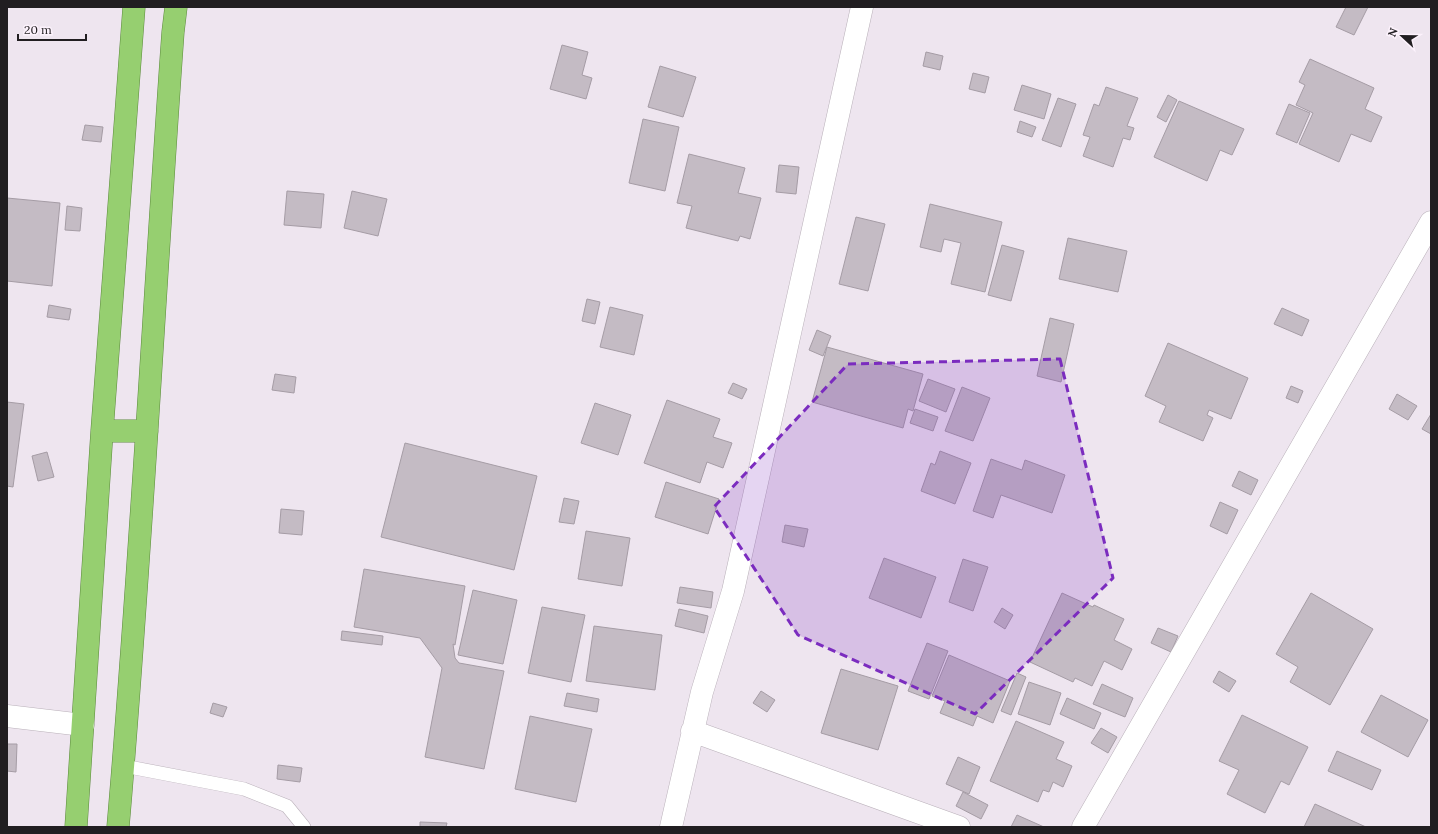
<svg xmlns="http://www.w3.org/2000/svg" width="1438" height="834" font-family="Lora,serif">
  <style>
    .building { fill: #c4bbc4; stroke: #a59ca5 }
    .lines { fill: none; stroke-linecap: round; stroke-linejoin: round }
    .service-casing { stroke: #bab1ba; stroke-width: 14 }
    .minor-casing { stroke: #bab1ba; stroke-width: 23 }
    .trunk-casing { stroke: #5c893e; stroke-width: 23 }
    .service { stroke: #fff; stroke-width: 13 }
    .minor { stroke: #fff; stroke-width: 22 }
    .trunk { stroke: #96cf70; stroke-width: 22 }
    .marked { fill: #7b2cbf; fill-opacity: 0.2; stroke: #7b2cbf; stroke-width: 3; stroke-dasharray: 8 5; stroke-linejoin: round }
  </style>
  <rect width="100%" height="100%" fill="#eee5ef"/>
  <path class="building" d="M 1346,7 L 1368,7 L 1354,35 L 1336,27 Z
    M 562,45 L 588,52 L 582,75 L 592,78 L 586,99 L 550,89 Z
    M 926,52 L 943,56 L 940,70 L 923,66 Z
    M 1310,59 L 1374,88 L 1365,109 L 1382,117 L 1371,142 L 1351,134 L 1339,162 L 1299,144 L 1313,113 L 1296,105 L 1305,85 L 1299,82 Z
    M 660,66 L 696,77 L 683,117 L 648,107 Z
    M 973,73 L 989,77 L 985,93 L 969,89 Z
    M 1022,85 L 1051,94 L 1044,119 L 1014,110 Z
    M 1106,87 L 1138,98 L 1127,126 L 1134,128 L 1130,140 L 1123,138 L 1113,167 L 1083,156 L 1090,137 L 1083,135 L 1094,104 L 1099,106 Z
    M 1168,95 L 1177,100 L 1166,122 L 1157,117 Z
    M 1058,98 L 1076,104 L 1061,147 L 1042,140 Z
    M 1179,101 L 1244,129 L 1232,155 L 1220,150 L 1207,181 L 1154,157 Z
    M 1289,104 L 1310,113 L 1297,143 L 1276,134 Z
    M 643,119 L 679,127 L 665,191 L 629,183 Z
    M 1020,121 L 1036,127 L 1032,137 L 1017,132 Z
    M 85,125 L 103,127 L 101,142 L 82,140 Z
    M 689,154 L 745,168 L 738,193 L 761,198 L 750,239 L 740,236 L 738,241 L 686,228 L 692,206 L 677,203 Z
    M 779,165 L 799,167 L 796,194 L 776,192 Z
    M 287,191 L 324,194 L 321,228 L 284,225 Z
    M 352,191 L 387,199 L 378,236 L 344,228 Z
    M 7,198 L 60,203 L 52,286 L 7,281 Z
    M 930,204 L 1002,222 L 985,292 L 951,284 L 961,243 L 944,239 L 941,252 L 920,247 Z
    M 67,206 L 82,208 L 80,231 L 65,230 Z
    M 856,217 L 885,224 L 868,291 L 839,284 Z
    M 1068,238 L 1127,251 L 1118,292 L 1059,279 Z
    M 1002,245 L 1024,251 L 1011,301 L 988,295 Z
    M 587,299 L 600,302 L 595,324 L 582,321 Z
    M 49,305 L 71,309 L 69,320 L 47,317 Z
    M 610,307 L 643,315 L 634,355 L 600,347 Z
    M 1282,308 L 1309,320 L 1302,336 L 1274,324 Z
    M 1050,318 L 1074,324 L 1061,382 L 1037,376 Z
    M 817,330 L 831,336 L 823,356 L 809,350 Z
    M 1168,343 L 1248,378 L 1231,419 L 1209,410 L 1207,415 L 1213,418 L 1203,441 L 1159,422 L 1166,406 L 1145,396 Z
    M 827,347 L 923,374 L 913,411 L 908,409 L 903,428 L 812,402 Z
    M 275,374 L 296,377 L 294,393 L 272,390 Z
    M 928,379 L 955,389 L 946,412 L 919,401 Z
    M 733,383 L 747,389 L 742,399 L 728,393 Z
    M 1291,386 L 1303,391 L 1298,403 L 1286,398 Z
    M 962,387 L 990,398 L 973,441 L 945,431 Z
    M 1397,394 L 1417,406 L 1408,420 L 1389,409 Z
    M 667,400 L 720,419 L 713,437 L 732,443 L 723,468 L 707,462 L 700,483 L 644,463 Z
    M 7,402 L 24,404 L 13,487 L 7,486 Z
    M 595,403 L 631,415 L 618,455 L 581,443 Z
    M 915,409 L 938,417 L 933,431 L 910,423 Z
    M 1431,414 L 1431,434 L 1422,429 Z
    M 405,443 L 537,476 L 514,570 L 381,537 Z
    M 940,451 L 971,463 L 955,504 L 921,491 L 931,463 L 935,465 Z
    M 47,452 L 54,477 L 38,481 L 32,456 Z
    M 991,459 L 1022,470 L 1025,460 L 1065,475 L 1052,513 L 1001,495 L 993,518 L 973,511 Z
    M 1239,471 L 1258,480 L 1251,495 L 1232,486 Z
    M 666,482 L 719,499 L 708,534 L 655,517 Z
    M 564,498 L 579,501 L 574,524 L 559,522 Z
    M 1220,502 L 1238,510 L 1227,534 L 1210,526 Z
    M 281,509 L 304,511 L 302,535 L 279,533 Z
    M 785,525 L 808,529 L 804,547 L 782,542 Z
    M 586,531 L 630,538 L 622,586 L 578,579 Z
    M 884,558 L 936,577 L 921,618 L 869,598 Z
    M 963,559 L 988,567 L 973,611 L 949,602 Z
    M 364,569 L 465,586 L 455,645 L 453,644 L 455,658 L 459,663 L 504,671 L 484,769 L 425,757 L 442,668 L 420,638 L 354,627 Z
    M 680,587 L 713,592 L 711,608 L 677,603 Z
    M 473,590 L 517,600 L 503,664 L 458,655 Z
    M 1062,593 L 1093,607 L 1094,605 L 1124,619 L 1114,640 L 1132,649 L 1122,670 L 1104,661 L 1092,686 L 1075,678 L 1073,682 L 1030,662 Z
    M 1311,593 L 1373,629 L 1330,705 L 1290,682 L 1298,667 L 1276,654 Z
    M 542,607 L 585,615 L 571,682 L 528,673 Z
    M 1002,608 L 1013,615 L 1005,629 L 994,622 Z
    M 679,609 L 708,616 L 704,633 L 675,626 Z
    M 594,626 L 662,635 L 655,690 L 586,681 Z
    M 1158,628 L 1178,636 L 1171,652 L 1151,643 Z
    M 342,631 L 383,636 L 382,645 L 341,640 Z
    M 927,643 L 948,651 L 929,699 L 908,691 Z
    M 949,655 L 1010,681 L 993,723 L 977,716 L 973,726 L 940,713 L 945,701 L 932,696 Z
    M 841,669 L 898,686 L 878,750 L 821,733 Z
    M 1219,671 L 1236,681 L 1229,692 L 1213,682 Z
    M 1017,673 L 1026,677 L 1011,715 L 1001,711 Z
    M 1029,682 L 1061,693 L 1050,725 L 1018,714 Z
    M 1102,684 L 1133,698 L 1125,717 L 1093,704 Z
    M 761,691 L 775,700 L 767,712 L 753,703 Z
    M 567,693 L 599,699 L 597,712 L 564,706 Z
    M 1381,695 L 1428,720 L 1408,757 L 1361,732 Z
    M 1067,698 L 1101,713 L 1094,729 L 1060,714 Z
    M 213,703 L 227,707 L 223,717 L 210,713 Z
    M 1242,715 L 1308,747 L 1289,785 L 1281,781 L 1265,813 L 1227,794 L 1239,770 L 1219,761 Z
    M 530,716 L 592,729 L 576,802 L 515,789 Z
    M 1016,721 L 1064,742 L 1056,759 L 1072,766 L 1063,787 L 1053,782 L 1049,792 L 1043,790 L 1038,802 L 990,781 Z
    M 1101,728 L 1117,737 L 1108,753 L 1091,743 Z
    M 7,744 L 17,744 L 16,772 L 7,771 Z
    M 1337,751 L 1381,770 L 1372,790 L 1328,771 Z
    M 958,757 L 980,767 L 969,794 L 946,784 Z
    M 278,765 L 302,768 L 300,782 L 277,779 Z
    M 963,792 L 988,805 L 981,819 L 956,806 Z
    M 1315,804 L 1366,827 L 1304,827 Z
    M 1017,815 L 1044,827 L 1011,827 Z
    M 420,822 L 447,823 L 446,827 L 420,827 Z"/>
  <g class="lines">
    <defs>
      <path id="service" d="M 124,766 L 244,789 L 287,806 L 304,827"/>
      <path id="minor" d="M 7,716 L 83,725
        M 692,731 L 959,827
        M 671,827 L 702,692 L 733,591 L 862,7
        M 1083,827 L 1431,222"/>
      <path id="trunk" d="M 102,431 L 147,431
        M 76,827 L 102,431 L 134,7
        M 118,827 C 141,562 154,297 173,32 L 176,7"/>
    </defs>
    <use href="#service" class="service-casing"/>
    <use href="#minor" class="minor-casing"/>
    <use href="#trunk" class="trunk-casing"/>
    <use href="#service" class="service"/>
    <use href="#minor" class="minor"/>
    <use href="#trunk" class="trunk"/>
  </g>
  <path class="marked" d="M 1060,359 L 1113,578 L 975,714 L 798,635 L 714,507 L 848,364 Z"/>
  <rect width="1438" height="834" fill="none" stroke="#211e21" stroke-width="16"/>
  <g transform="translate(1402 36) rotate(292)" stroke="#fcf2fc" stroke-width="3" paint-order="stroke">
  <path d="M0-3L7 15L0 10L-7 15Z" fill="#211e21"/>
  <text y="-6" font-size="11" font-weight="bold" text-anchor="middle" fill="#211e21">N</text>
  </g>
  <path d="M18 34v6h68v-6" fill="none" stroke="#211e21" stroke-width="2"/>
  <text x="24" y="34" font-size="12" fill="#211e21" stroke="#fcf2fc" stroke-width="3" paint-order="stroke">20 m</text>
</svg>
